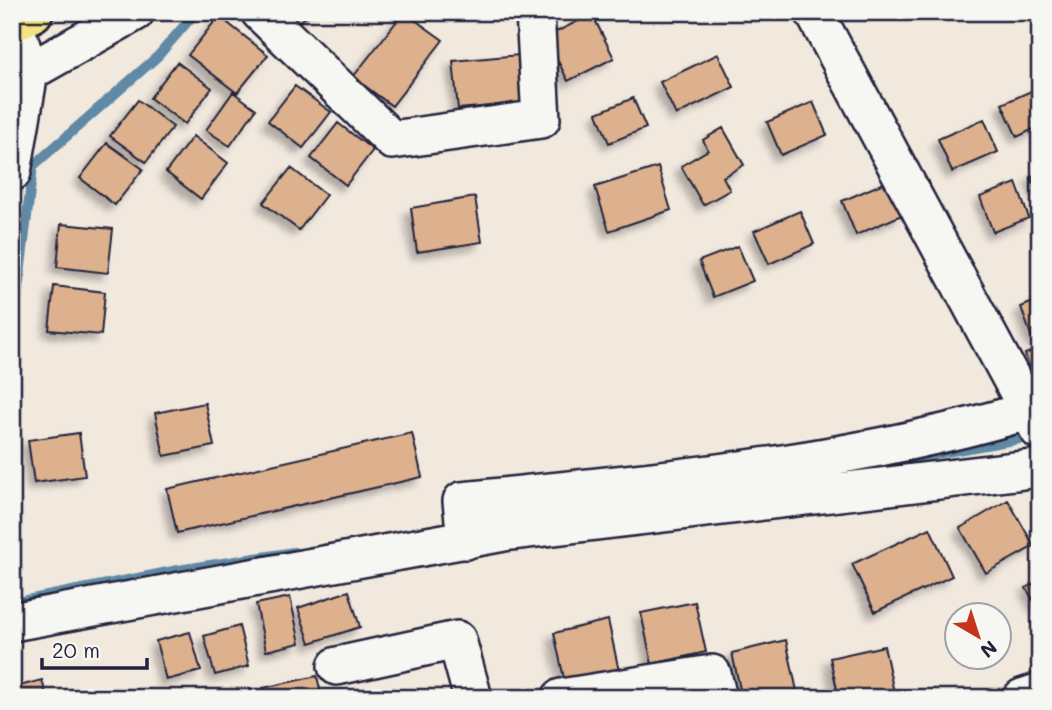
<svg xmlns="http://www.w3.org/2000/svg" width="1052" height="710" font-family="Mali,sans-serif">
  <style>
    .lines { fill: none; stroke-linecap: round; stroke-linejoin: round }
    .stream { stroke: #6089a5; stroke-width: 10 }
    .building { fill: #ddb18d; stroke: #22223b; stroke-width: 2; filter: url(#shadow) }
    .minor-casing { stroke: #22223b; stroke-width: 42 }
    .major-casing { stroke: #22223b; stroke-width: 44 }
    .minor { stroke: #f6f6f2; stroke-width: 37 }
    .major { stroke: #f4e382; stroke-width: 38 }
  </style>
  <defs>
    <filter id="shadow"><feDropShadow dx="-6" dy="6" stdDeviation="3.5" flood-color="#0004"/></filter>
  </defs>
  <rect width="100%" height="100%" fill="#f1e8de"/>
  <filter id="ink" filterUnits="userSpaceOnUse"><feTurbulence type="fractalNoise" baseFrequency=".0143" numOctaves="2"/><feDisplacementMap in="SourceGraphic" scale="14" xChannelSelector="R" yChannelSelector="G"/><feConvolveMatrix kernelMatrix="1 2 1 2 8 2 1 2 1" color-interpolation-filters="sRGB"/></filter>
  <g filter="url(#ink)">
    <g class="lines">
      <path class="stream" d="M 12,341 L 33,166 L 158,56 L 196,12
        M 912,458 L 1037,436
        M 12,603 L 178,570 L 294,552"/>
    </g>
    <path class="building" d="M 285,12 L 314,12 L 294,25 Z
      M 404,12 L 443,40 L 392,106 L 353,77 Z
      M 592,14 L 614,58 L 568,81 L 546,37 Z
      M 219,16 L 268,55 L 237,93 L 188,55 Z
      M 718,54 L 734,87 L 676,115 L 660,82 Z
      M 519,55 L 524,103 L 458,109 L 453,61 Z
      M 177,62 L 212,88 L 185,124 L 150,98 Z
      M 295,86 L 331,112 L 303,148 L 268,121 Z
      M 1040,87 L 1040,126 L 1017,137 L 1002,104 Z
      M 233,92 L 256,109 L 230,146 L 206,130 Z
      M 633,98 L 646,128 L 609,143 L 597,113 Z
      M 138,100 L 173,127 L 146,162 L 110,136 Z
      M 813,102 L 827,135 L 781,155 L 767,122 Z
      M 984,119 L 998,152 L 952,172 L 938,139 Z
      M 338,123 L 373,150 L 346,185 L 311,158 Z
      M 723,128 L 744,165 L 723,177 L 730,190 L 703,205 L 681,166 L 708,150 L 703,140 Z
      M 193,136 L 228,163 L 201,199 L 166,172 Z
      M 107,143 L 143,169 L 115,205 L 80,178 Z
      M 658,167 L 671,210 L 609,231 L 595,187 Z
      M 291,168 L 326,195 L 299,230 L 263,203 Z
      M 1040,174 L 1040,201 L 1031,177 Z
      M 888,181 L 902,215 L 856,235 L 842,201 Z
      M 1016,183 L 1029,218 L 993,232 L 980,197 Z
      M 475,197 L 482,242 L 417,252 L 411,208 Z
      M 800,211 L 814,244 L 769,264 L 754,231 Z
      M 61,224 L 113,229 L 108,273 L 57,267 Z
      M 738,246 L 753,281 L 713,297 L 699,261 Z
      M 54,286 L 105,292 L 101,335 L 49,330 Z
      M 1040,299 L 1040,339 L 1033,341 L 1021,307 Z
      M 1040,348 L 1040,387 L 1038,388 L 1025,354 Z
      M 205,403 L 214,446 L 164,456 L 155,413 Z
      M 79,433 L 85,476 L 34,483 L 28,440 Z
      M 412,433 L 422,477 L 177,533 L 167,489 Z
      M 1008,500 L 1034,546 L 986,573 L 960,528 Z
      M 930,528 L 952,576 L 875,612 L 852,564 Z
      M 1040,580 L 1040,611 L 1026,588 Z
      M 349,591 L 360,627 L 310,643 L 298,608 Z
      M 290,597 L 300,643 L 266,651 L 256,604 Z
      M 695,602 L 706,652 L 652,664 L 641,613 Z
      M 608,620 L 619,671 L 565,683 L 554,633 Z
      M 239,626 L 249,666 L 215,675 L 204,636 Z
      M 190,632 L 201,671 L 166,680 L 156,641 Z
      M 786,640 L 797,691 L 768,698 L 742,698 L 732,653 Z
      M 884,646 L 895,697 L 839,698 L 830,658 Z
      M 317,676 L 322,698 L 265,698 L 263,688 Z
      M 42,680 L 47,698 L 12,698 L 12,688 Z"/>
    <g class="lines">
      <defs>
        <path id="minor" d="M 260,12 L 392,140 L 541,119 L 535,12
          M 814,12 L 1039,430
          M 29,72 L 135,12
          M 12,172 L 29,72 L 14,23
          M 466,540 L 462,501 C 655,481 853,465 1040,407
          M 12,622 L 504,532 L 1040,468
          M 337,666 L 457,640 L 473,698
          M 561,698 L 712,674 L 718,698
          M 1022,698 L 1040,692"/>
        <path id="major" d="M 12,23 L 33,12"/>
      </defs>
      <use href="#minor" class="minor-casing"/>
      <use href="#major" class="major-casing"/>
      <use href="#minor" class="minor"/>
      <use href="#major" class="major"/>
    </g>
  </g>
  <rect width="1052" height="710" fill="none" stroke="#f6f6f2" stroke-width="42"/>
  <rect x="21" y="21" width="1010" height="668" fill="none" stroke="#22223b" stroke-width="2.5" filter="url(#ink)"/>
  <g transform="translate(978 636) rotate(141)"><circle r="33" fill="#f6f6f2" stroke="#a1a1a9" stroke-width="2"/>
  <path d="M0-5L12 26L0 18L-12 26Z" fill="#c8321e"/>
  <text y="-10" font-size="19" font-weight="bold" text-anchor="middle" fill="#22223b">N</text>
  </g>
  <path d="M42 658v10h105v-10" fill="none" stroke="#22223b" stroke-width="3.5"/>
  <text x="52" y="658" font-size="21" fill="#22223b" stroke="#f6f6f2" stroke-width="5" paint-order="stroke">20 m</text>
</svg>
